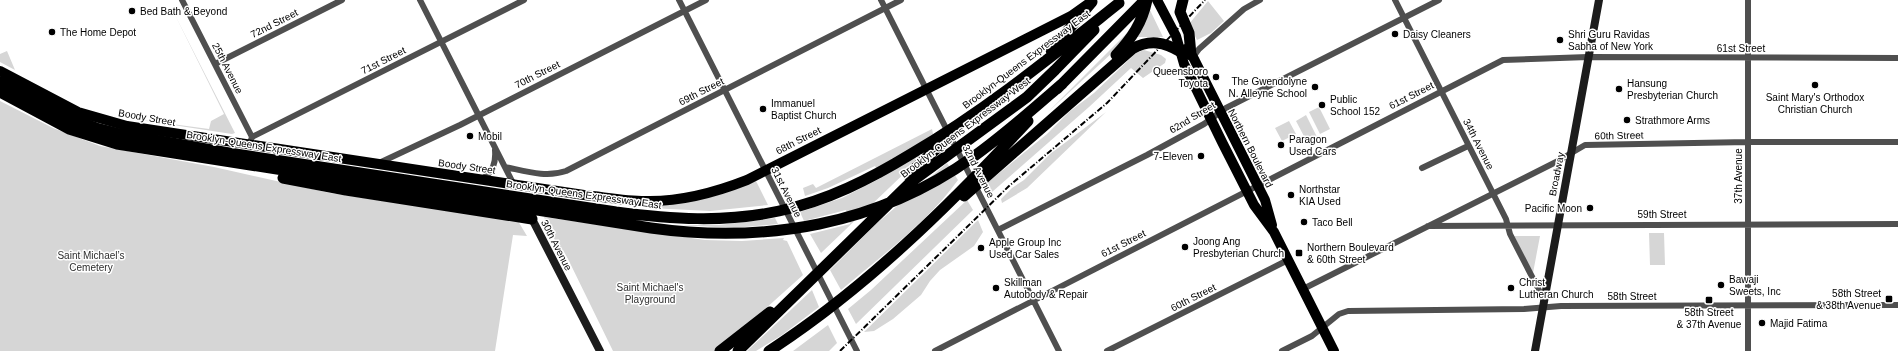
<svg xmlns="http://www.w3.org/2000/svg" width="1898" height="351" font-family="Arial,sans-serif">
  <style>
    .green { fill: #d6d6d6 }
    .lines { fill: none; stroke-linecap: round; stroke-linejoin: round }
    .street { stroke: #4f4f4f; stroke-width: 6 }
    .secondary { stroke: #1c1c1c; stroke-width: 8 }
    .primary { stroke: #000; stroke-width: 10 }
    .highway { stroke: #000; stroke-width: 11 }
    .rail { stroke: #000; stroke-width: 2; stroke-dasharray: 6 2 1 2; stroke-linecap: butt }
    .poi-dot { fill: #000; stroke: #fff; stroke-width: 1.5 }
    .labels { text-anchor: middle; stroke-width: 3; stroke-linejoin: round; paint-order: stroke }
    .poi-label { font-size: 10px; fill: #000; stroke: #fff; text-anchor: start }
    .street-label { font-size: 10px; fill: #000; stroke: #fff }
    .park-label { font-size: 10px; fill: #2d2d2d; stroke: #fff }
  </style>
  <rect width="100%" height="100%" fill="#fff"/>
  <path class="green" d="M 1208,1 L 1224,21 L 1211,33 L 1197,40 L 1189,24 Z
    M 1149,8 L 1163,37 L 1137,37 Z
    M 175,15 L 235,133 L 232,134 L 127,118 L 209,129 L 211,121 L 224,114 Z
    M 1132,28 L 1125,41 L 1048,112 Z
    M 1144,50 L 1161,55 L 1166,59 L 1165,63 L 1143,78 L 1131,68 L 1089,107 L 992,192 L 987,183 L 1047,134 L 1069,112 L 1094,93 L 1136,53 Z
    M 7,51 L 15,70 L 0,62 L 0,54 Z
    M 0,101 L 53,128 L 100,146 L 214,167 L 330,193 L 518,221 L 527,236 L 513,235 L 495,351 L 0,351 Z
    M 1319,107 L 1330,129 L 1320,134 L 1309,112 Z
    M 1106,112 L 1027,188 L 1002,203 L 1001,199 L 1012,188 L 1024,180 L 1050,154 Z
    M 1306,115 L 1317,137 L 1307,142 L 1296,121 Z
    M 1289,121 L 1296,134 L 1282,141 L 1275,128 Z
    M 932,129 L 935,144 L 821,253 L 810,234 L 850,224 L 846,210 L 804,221 L 800,212 L 842,198 L 881,178 L 875,166 L 828,188 L 805,196 L 803,188 L 813,184 L 816,188 Z
    M 947,163 L 958,180 C 928,222 880,257 841,290 L 830,270 L 876,224 Z
    M 756,181 L 768,205 L 710,211 L 649,208 L 711,197 Z
    M 967,200 L 973,210 L 856,324 L 848,309 L 871,290 Z
    M 544,217 L 705,240 L 742,241 L 784,238 L 783,240 L 787,241 L 803,275 L 756,317 L 715,351 L 613,351 L 568,259 L 563,250 L 560,251 Z
    M 775,218 L 778,224 L 734,228 L 678,225 L 719,225 Z
    M 978,220 L 983,232 L 974,246 L 940,270 L 930,281 L 921,295 L 893,319 L 874,331 L 864,332 Z
    M 1649,233 L 1664,233 L 1665,265 L 1650,265 Z
    M 1514,236 L 1540,236 L 1533,273 Z
    M 812,290 L 819,307 L 782,335 L 756,351 L 747,351 Z
    M 828,325 L 837,343 L 829,351 L 793,351 Z"/>
  <g class="lines">
    <path class="street" d="M 182,0 L 252,137 L 251,140
      M 420,0 L 514,185
      M 679,0 L 857,351
      M 881,0 L 1059,351
      M 1395,0 L 1506,219 L 1510,234 L 1543,298
      M 1748,0 L 1748,351
      M 1193,57 L 1199,49 L 1244,9 L 1260,0
      M 215,64 L 342,0
      M 252,137 L 524,0
      M 379,163 L 460,125 L 706,0
      M 505,167 C 525,171 546,178 566,171 L 901,0
      M 1422,168 L 1468,146
      M 482,179 C 493,172 496,163 495,150
      M 1428,226 L 1898,224
      M 998,230 L 1147,155 L 1204,124 L 1226,108 L 1439,0
      M 1303,289 L 1556,162 L 1585,145 L 1748,142 L 1898,142
      M 935,351 L 1503,60 L 1588,57 L 1898,58
      M 1107,351 L 1288,260
      M 1282,351 L 1312,336 L 1339,314 L 1348,311 L 1524,309 L 1561,306 L 1898,305"/>
    <path class="secondary" d="M 530,215 L 600,351
      M 1535,351 L 1599,0"/>
    <path class="primary" d="M 1157,0 L 1176,36 L 1184,64 L 1222,142 L 1254,205 L 1274,232 L 1334,351
      M 1186,49 L 1193,57 L 1265,200 L 1272,225
      M 0,71 L 78,112 L 127,126 L 584,195 C 604,197 625,201 645,201 C 681,202 714,193 747,180 L 1071,16 L 1088,4"/>
    <path class="highway" d="M 1183,0 L 1180,12 L 1189,33 L 1191,55
      M 1051,50 L 1092,2
      M 1116,55 C 1132,38 1142,23 1147,0
      M 0,82 L 72,119 L 96,128 L 120,134 L 229,153 L 616,212 C 670,219 725,223 779,211 C 827,201 870,179 911,154 C 986,110 1052,56 1119,3
      M 1057,89 L 1145,0
      M 0,92 L 69,129 L 117,144 L 651,228 C 765,244 878,225 973,157 C 1004,135 1033,109 1062,84
      M 908,175 L 948,138
      M 283,178 L 346,190 L 532,219
      M 964,196 L 1132,49 C 1150,39 1164,42 1181,52
      M 720,351 L 770,312
      M 738,351 L 911,182 L 1027,97 L 1055,70 L 1094,30
      M 769,351 C 866,288 949,206 1028,121"/>
    <path class="rail" d="M 840,351 L 1009,186 L 1107,103 L 1205,0"/>
  </g>
  <g class="poi-dot">
    <circle cx="132" cy="11" r="4"/>
    <circle cx="52" cy="32" r="4"/>
    <circle cx="1395" cy="34" r="4"/>
    <circle cx="1560" cy="40" r="4"/>
    <circle cx="1216" cy="77" r="4"/>
    <circle cx="1815" cy="85" r="4"/>
    <circle cx="1315" cy="87" r="4"/>
    <circle cx="1619" cy="89" r="4"/>
    <circle cx="1322" cy="105" r="4"/>
    <circle cx="763" cy="109" r="4"/>
    <circle cx="1627" cy="120" r="4"/>
    <circle cx="470" cy="136" r="4"/>
    <circle cx="1281" cy="145" r="4"/>
    <circle cx="1201" cy="156" r="4"/>
    <circle cx="1291" cy="195" r="4"/>
    <circle cx="1590" cy="208" r="4"/>
    <circle cx="1304" cy="222" r="4"/>
    <circle cx="1185" cy="247" r="4"/>
    <circle cx="981" cy="248" r="4"/>
    <rect x="1295" y="249" width="8" height="8" rx="2"/>
    <circle cx="1721" cy="285" r="4"/>
    <circle cx="996" cy="288" r="4"/>
    <circle cx="1511" cy="288" r="4"/>
    <rect x="1885" y="295" width="8" height="8" rx="2"/>
    <rect x="1705" y="296" width="8" height="8" rx="2"/>
    <circle cx="1762" cy="323" r="4"/>
  </g>
  <g class="labels">
    <g class="poi-label">
      <text x="140" y="15">Bed Bath &amp; Beyond</text>
      <text x="60" y="36">The Home Depot</text>
      <text x="1403" y="38">Daisy Cleaners</text>
      <text x="1568" y="38">Shri Guru Ravidas<tspan x="1568" dy="12">Sabha of New York</tspan></text>
      <text x="1208" y="75" text-anchor="end">Queensboro<tspan x="1208" dy="12">Toyota</tspan></text>
      <text x="1307" y="85" text-anchor="end">The Gwendolyne<tspan x="1307" dy="12">N. Alleyne School</tspan></text>
      <text x="1627" y="87">Hansung<tspan x="1627" dy="12">Presbyterian Church</tspan></text>
      <text x="1815" y="101" text-anchor="middle">Saint Mary's Orthodox<tspan x="1815" dy="12">Christian Church</tspan></text>
      <text x="1330" y="103">Public<tspan x="1330" dy="12">School 152</tspan></text>
      <text x="771" y="107">Immanuel<tspan x="771" dy="12">Baptist Church</tspan></text>
      <text x="1635" y="124">Strathmore Arms</text>
      <text x="478" y="140">Mobil</text>
      <text x="1289" y="143">Paragon<tspan x="1289" dy="12">Used Cars</tspan></text>
      <text x="1193" y="160" text-anchor="end">7-Eleven</text>
      <text x="1299" y="193">Northstar<tspan x="1299" dy="12">KIA Used</tspan></text>
      <text x="1582" y="212" text-anchor="end">Pacific Moon</text>
      <text x="1312" y="226">Taco Bell</text>
      <text x="1193" y="245">Joong Ang<tspan x="1193" dy="12">Presbyterian Church</tspan></text>
      <text x="989" y="246">Apple Group Inc<tspan x="989" dy="12">Used Car Sales</tspan></text>
      <text x="1307" y="251">Northern Boulevard<tspan x="1307" dy="12">&amp; 60th Street</tspan></text>
      <text x="1729" y="283">Bawaji<tspan x="1729" dy="12">Sweets, Inc</tspan></text>
      <text x="1004" y="286">Skillman<tspan x="1004" dy="12">Autobody &amp; Repair</tspan></text>
      <text x="1519" y="286">Christ<tspan x="1519" dy="12">Lutheran Church</tspan></text>
      <text x="1881" y="297" text-anchor="end">58th Street<tspan x="1881" dy="12">&amp; 38th Avenue</tspan></text>
      <text x="1709" y="316" text-anchor="middle">58th Street<tspan x="1709" dy="12">&amp; 37th Avenue</tspan></text>
      <text x="1770" y="327">Majid Fatima</text>
    </g>
    <g class="street-label">
      <text transform="translate(274 23) rotate(-27)" y="4">72nd Street</text>
      <text x="1741" y="52">61st Street</text>
      <text transform="translate(1026 59) rotate(-37)" y="4">Brooklyn-Queens Expressway East</text>
      <text transform="translate(383 60) rotate(-27)" y="4">71st Street</text>
      <text transform="translate(228 68) rotate(63)" y="4">25th Avenue</text>
      <text transform="translate(537 74) rotate(-27)" y="4">70th Street</text>
      <text transform="translate(701 91) rotate(-27)" y="4">69th Street</text>
      <text transform="translate(1411 95) rotate(-27)" y="4">61st Street</text>
      <text transform="translate(147 117) rotate(10)" y="4">Boody Street</text>
      <text transform="translate(1192 117) rotate(-31)" y="4">62nd Street</text>
      <text transform="translate(965 127) rotate(-37)" y="4">Brooklyn-Queens Expressway West</text>
      <text transform="translate(1619 135) rotate(-1)" y="4">60th Street</text>
      <text transform="translate(798 140) rotate(-27)" y="4">68th Street</text>
      <text transform="translate(1479 144) rotate(63)" y="4">34th Avenue</text>
      <text transform="translate(264 146) rotate(9)" y="4">Brooklyn-Queens Expressway East</text>
      <text transform="translate(1251 148) rotate(63)" y="4">Northern Boulevard</text>
      <text transform="translate(467 166) rotate(8)" y="4">Boody Street</text>
      <text transform="translate(979 171) rotate(63)" y="4">32nd Avenue</text>
      <text transform="translate(1556 174) rotate(-79)" y="4">Broadway</text>
      <text transform="translate(1738 176) rotate(-90)" y="4">37th Avenue</text>
      <text transform="translate(787 192) rotate(63)" y="4">31st Avenue</text>
      <text transform="translate(584 194) rotate(8)" y="4">Brooklyn-Queens Expressway East</text>
      <text x="1662" y="218">59th Street</text>
      <text transform="translate(1123 243) rotate(-27)" y="4">61st Street</text>
      <text transform="translate(557 245) rotate(63)" y="4">30th Avenue</text>
      <text x="1632" y="300">58th Street</text>
      <text transform="translate(1193 297) rotate(-27)" y="4">60th Street</text>
    </g>
    <g class="park-label">
      <text x="91" y="259">Saint Michael’s<tspan x="91" dy="12">Cemetery</tspan></text>
      <text x="650" y="291">Saint Michael's<tspan x="650" dy="12">Playground</tspan></text>
    </g>
  </g>
</svg>
